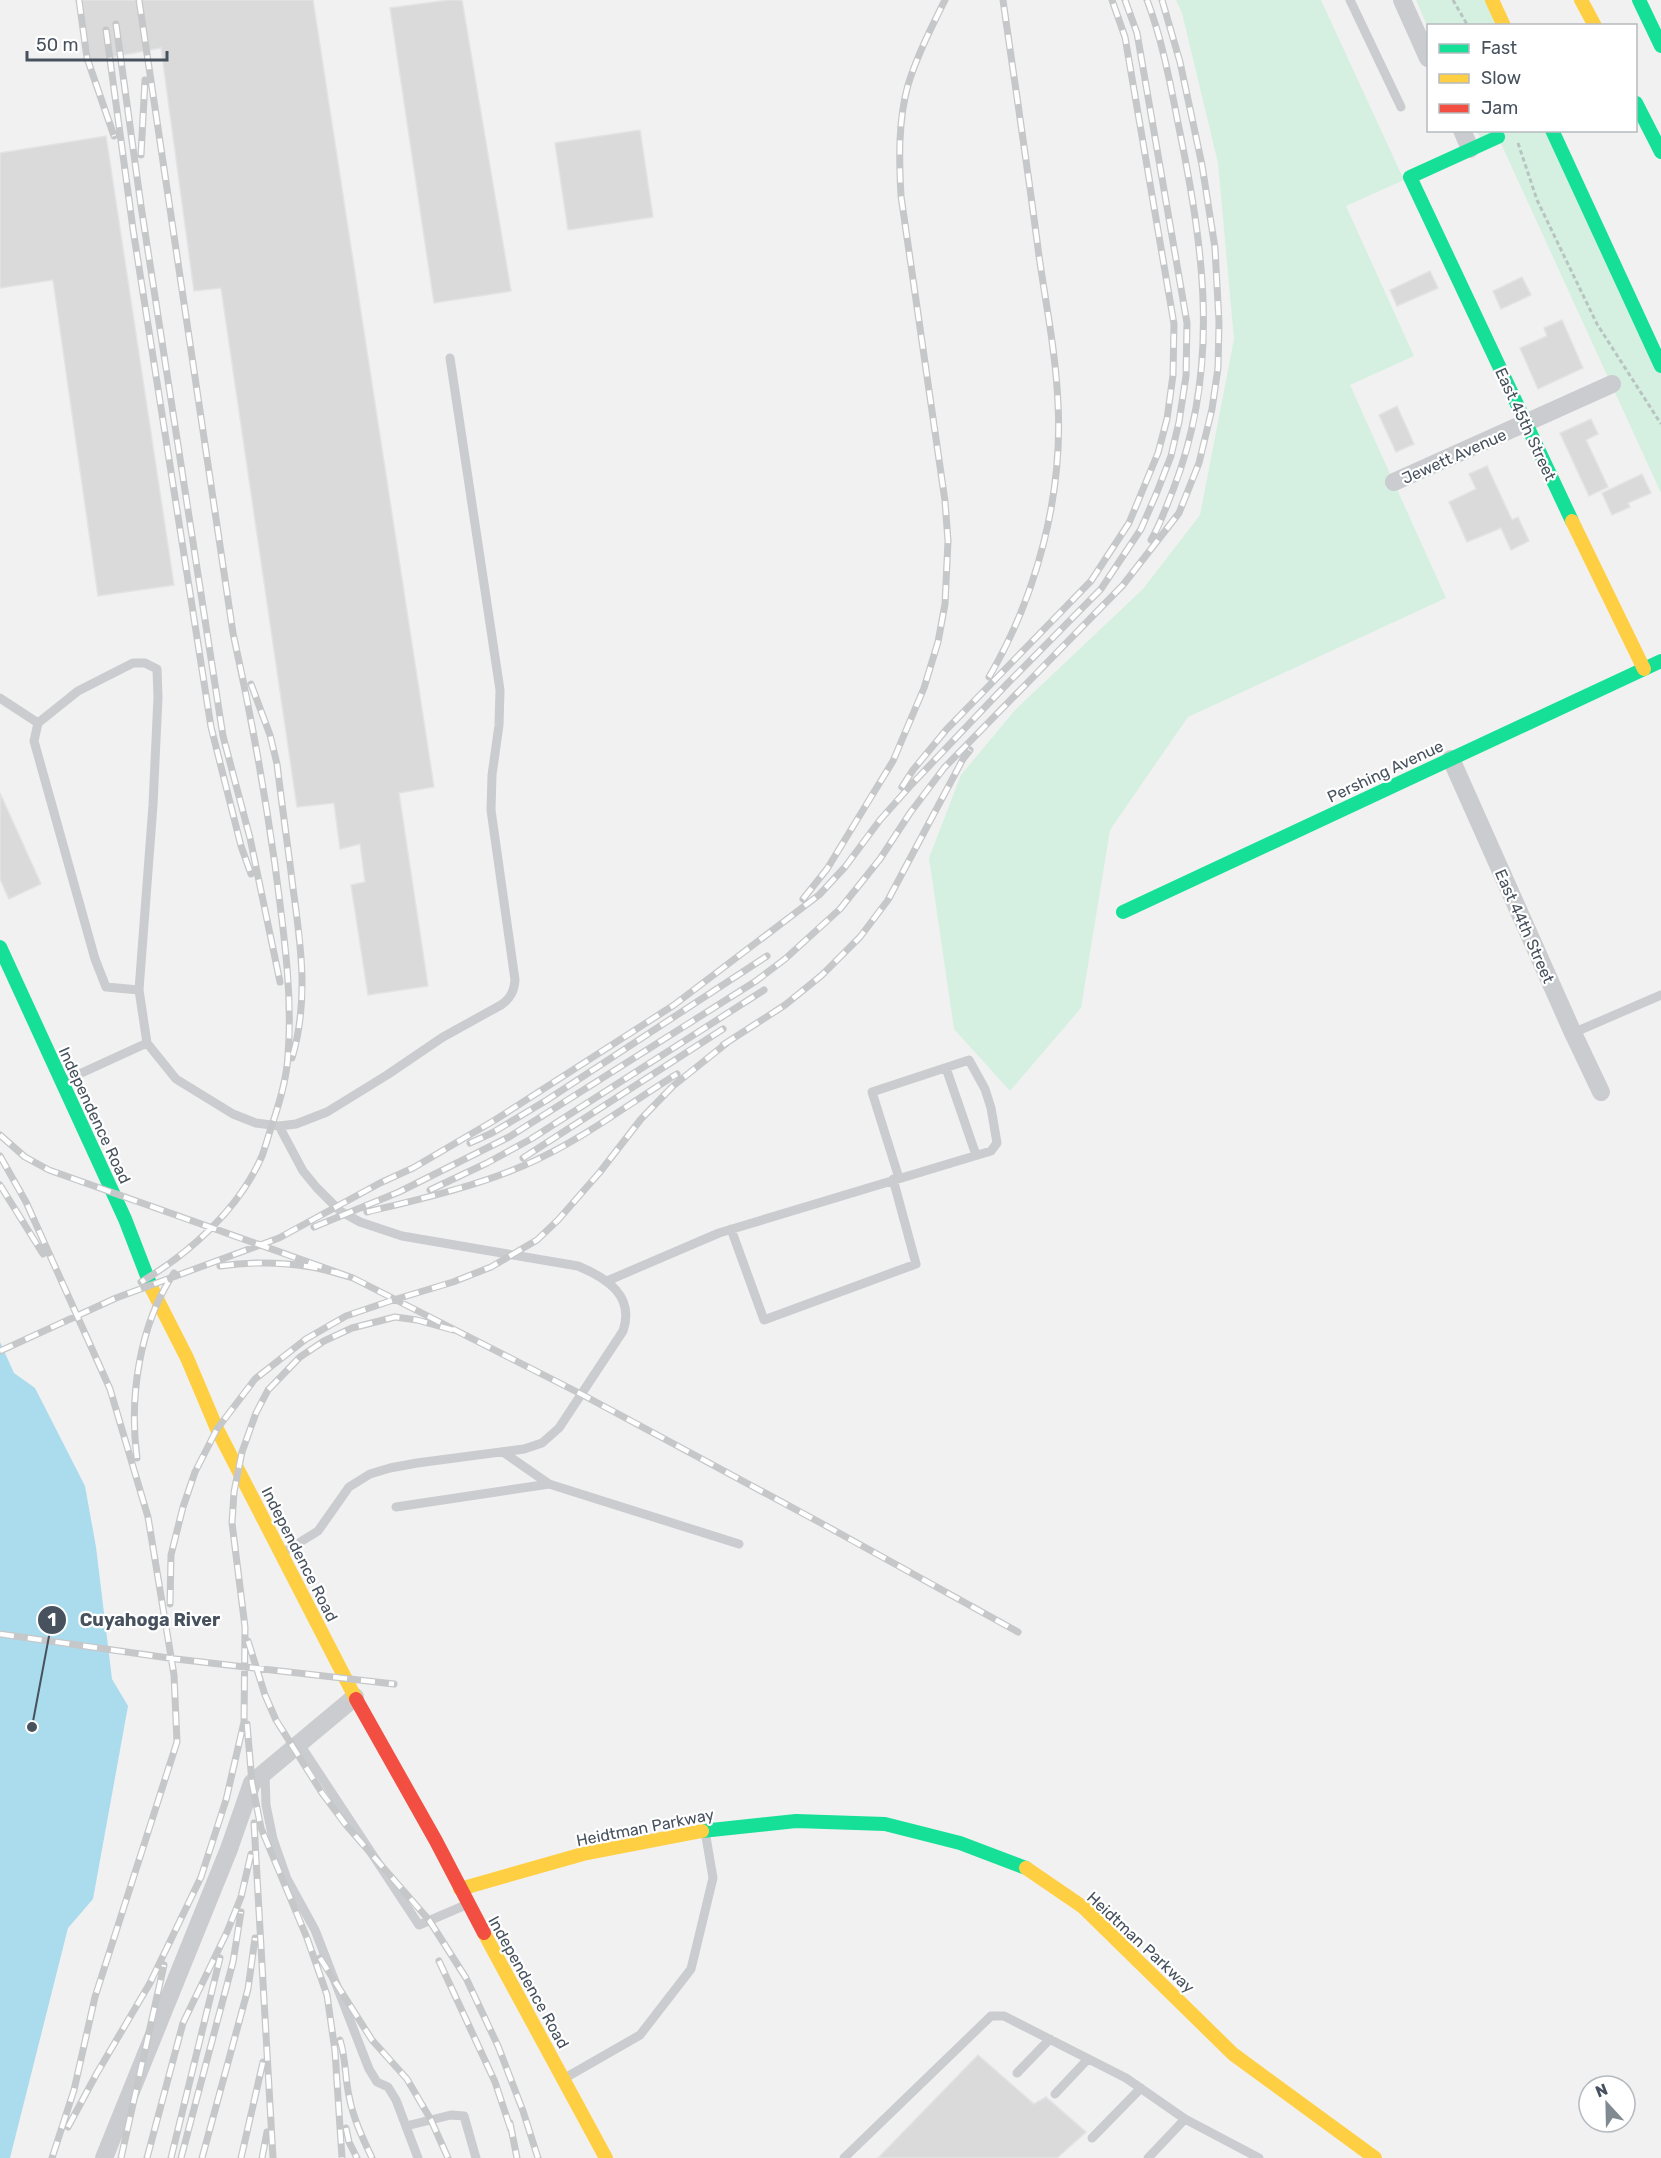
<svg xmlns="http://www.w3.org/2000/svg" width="1661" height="2158" font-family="Rubik,sans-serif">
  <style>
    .green { fill: #d5f0e1 }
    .water { fill: #aadcee }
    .building { fill: #dadadb; stroke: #e2e3e4; stroke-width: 1.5 }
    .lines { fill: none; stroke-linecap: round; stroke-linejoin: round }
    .path { stroke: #b8c4c1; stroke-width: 3; stroke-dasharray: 4.5 3; stroke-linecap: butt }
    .lane { stroke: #cacccf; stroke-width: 9 }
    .street { stroke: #cacccf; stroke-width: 18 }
    .fast { stroke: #16e098; stroke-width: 14 }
    .slow { stroke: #ffcf43; stroke-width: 14 }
    .jam { stroke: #f24e42; stroke-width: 14 }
    .rail-casing { stroke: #c6c7c9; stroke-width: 7 }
    .rail { stroke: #fff; stroke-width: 4.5; stroke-dasharray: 14; stroke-linecap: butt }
    .labels { text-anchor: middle; stroke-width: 4.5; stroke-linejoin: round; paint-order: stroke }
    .street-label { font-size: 16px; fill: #47525e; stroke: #fff }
    .leader { fill: none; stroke: #47525e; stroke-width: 2 }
    .callout-dot { fill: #47525e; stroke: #fff; stroke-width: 2 }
    .mark-label { font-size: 18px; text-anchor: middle; font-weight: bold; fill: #fff }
    .callout-label { font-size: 18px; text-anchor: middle; font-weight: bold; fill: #47525e; stroke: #fff; stroke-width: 4.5; stroke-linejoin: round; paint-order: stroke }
  </style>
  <rect width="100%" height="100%" fill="#f1f1f1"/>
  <path class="green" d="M 1176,0 L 1321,0 L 1404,180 L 1346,206 L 1414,356 L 1350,385 L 1446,598 L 1188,717 L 1110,830 L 1081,1008 L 1010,1091 L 954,1029 L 929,858 L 961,775 L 1015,710 L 1143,589 L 1200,515 L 1234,339 L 1218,163 L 1182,13 Z
    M 1416,0 L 1492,0 L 1504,25 L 1428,26 L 1428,28 Z
    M 1477,131 L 1552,131 L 1661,366 L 1661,493 L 1498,137 L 1483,144 Z"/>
  <path class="water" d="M 0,1342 L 14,1373 L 35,1388 L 85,1486 L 96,1547 L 112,1679 L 128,1706 L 93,1899 L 68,1928 L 10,2158 L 0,2158 Z"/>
  <path class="building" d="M 82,0 L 313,0 L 434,787 L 399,793 L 428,986 L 368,995 L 351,885 L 365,882 L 360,844 L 340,849 L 334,803 L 297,807 L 221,288 L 194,291 L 161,48 L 90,61 Z
    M 449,0 L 462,0 L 511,291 L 434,303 L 390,8 Z
    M 640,130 L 653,217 L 568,230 L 555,143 Z
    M 106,136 L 174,585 L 98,596 L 53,280 L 0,288 L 0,153 Z
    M 1430,271 L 1438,288 L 1397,306 L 1390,290 Z
    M 1522,277 L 1531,295 L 1501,309 L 1493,291 Z
    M 1562,320 L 1583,368 L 1538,389 L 1520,348 L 1547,336 L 1544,328 Z
    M 1397,406 L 1414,444 L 1396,452 L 1379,415 Z
    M 1591,419 L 1598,434 L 1586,440 L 1608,487 L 1589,496 L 1560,433 Z
    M 1487,466 L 1512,520 L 1518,517 L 1529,541 L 1511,550 L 1501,528 L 1467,542 L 1449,502 L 1476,489 L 1469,474 Z
    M 1642,474 L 1651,493 L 1628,503 L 1630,507 L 1612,515 L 1602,493 Z
    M 0,793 L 41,884 L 9,899 L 0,879 Z
    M 978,2055 L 1034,2104 L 1046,2097 L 1086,2132 L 1057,2158 L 878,2158 Z"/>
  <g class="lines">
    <path class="path" d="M 1453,0 L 1468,26
      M 1518,143 L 1537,200 L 1597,324 L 1661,424"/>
    <path class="lane" d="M 1350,0 L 1401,107
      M 0,698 L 38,723
      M 139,990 L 106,987 L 95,959 L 34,741 L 38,723 L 78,691 L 133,663 L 145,663 L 157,669 L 158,697 L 153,805 L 139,990 L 147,1043
      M 1573,1033 L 1661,995
      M 946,1068 L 976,1155
      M 64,1081 L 147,1043 L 176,1079 L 233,1114 L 256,1123 L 279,1126 L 296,1124 L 327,1112 L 387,1075 L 443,1037 L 501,1005 C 511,998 514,991 515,980 L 491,810 L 492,775 L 499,725 L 500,690 L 450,358
      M 279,1126 L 303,1171 L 317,1188 L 340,1211 L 360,1222 L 402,1236 L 578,1266 C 607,1278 635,1296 623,1331 L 559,1428 L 542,1443 L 524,1449 L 417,1463 L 390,1468 L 370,1474 L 349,1487 L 318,1531 L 284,1552
      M 731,1229 L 764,1320 L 916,1264 L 893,1179
      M 607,1281 L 719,1233 L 991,1151 L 997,1143 L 991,1108 L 985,1089 L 969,1060 L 872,1092 L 899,1178
      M 503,1452 L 549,1484 L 739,1544
      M 396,1507 L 549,1484
      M 299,1743 L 419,1925 L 468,1904
      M 265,1774 L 266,1805 L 273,1839 L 287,1879 L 315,1930 L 369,2069 L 377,2082 L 388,2087 L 396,2100 L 418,2158
      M 1017,2073 L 1050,2039
      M 565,2078 L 640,2035 L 691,1969 L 713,1878 L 705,1831
      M 1055,2094 L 1088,2059
      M 406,2126 L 451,2115 L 464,2116 L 476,2158
      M 1092,2138 L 1141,2088
      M 844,2158 L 991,2016 L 1004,2016 L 1126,2078 L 1185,2119 L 1259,2158
      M 1148,2158 L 1185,2119"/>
    <path class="street" d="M 1402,0 L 1428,58
      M 1462,130 L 1470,149
      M 1394,482 L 1612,384
      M 1451,759 L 1573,1033 L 1601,1092
      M 104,2158 L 229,1849 L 252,1783 L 355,1697"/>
    <path class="fast" d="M 1639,0 L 1661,46
      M 1636,103 L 1661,152
      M 1552,130 L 1661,366
      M 1498,137 L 1410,177 L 1572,521
      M 1123,912 L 1661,661
      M 0,947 L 125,1219 L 152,1289
      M 702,1831 L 796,1821 L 885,1824 L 960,1843 L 1026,1868"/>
    <path class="slow" d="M 1492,0 L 1504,26
      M 1581,0 L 1595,26
      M 1572,521 L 1644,669
      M 152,1289 L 187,1358 L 217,1429 L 356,1699
      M 1026,1868 L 1083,1907 L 1233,2054 L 1375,2158
      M 460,1889 L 583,1854 L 702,1831
      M 484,1933 L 606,2158"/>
    <path class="jam" d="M 356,1699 L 436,1841 L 484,1933"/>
    <defs>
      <path id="rail" d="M 79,0 L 87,58 L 114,136
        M 139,0 L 233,633 C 250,710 264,787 275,865 C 283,928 293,992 288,1055 C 287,1077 280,1101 273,1122 C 269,1133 266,1145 262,1156 C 239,1209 190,1253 141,1282
        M 1147,0 C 1162,39 1170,82 1178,123 C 1204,249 1221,367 1173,490 C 1166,507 1160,525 1151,540
        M 116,24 L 141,206 L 223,736 L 250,838 L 280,982
        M 106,30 L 133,229 L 211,727 L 241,846 L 251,874
        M 141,155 L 145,80
        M 989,677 C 1036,597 1063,497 1058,404 C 1056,354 1046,305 1039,256 C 1028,170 1015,85 1003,0
        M 251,684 L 270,735 L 277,764 C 282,806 288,847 293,888 C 301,946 309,1001 292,1058
        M 902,787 L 913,770 L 946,730 L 1091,581 L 1129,523 L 1158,453 L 1167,419 L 1173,375 L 1174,324 L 1125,37 L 1112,0
        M 803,899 L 827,869 L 893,761 L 924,688 L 938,642 L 945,604 L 948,541 L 945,501 L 901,196 C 899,160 898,121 908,85 C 917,56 931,28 945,0
        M 723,1045 L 785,1005 L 822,975 L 860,937 L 888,900 L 963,759 L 970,750
        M 0,1135 L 25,1157 L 49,1170 L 353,1278 C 339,1274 325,1269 311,1267 C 282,1262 249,1262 220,1266
        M 470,1143 L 492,1133 L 547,1100 L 767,956
        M 0,1156 L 26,1202 L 110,1389 L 148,1517 L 174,1675 L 177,1742 L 95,1997 L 74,2090 L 52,2158
        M 523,1158 L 723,1029
        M 0,1185 L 43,1254
        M 430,1190 L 487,1163 L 531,1139 L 764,990
        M 367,1212 C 420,1199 474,1187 525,1165 C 579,1142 627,1105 677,1074
        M 314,1227 L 399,1192 L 509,1137 L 756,981 L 785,959 L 840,909 L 880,859 L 910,813 L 944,768 L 1123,585 L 1179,513 L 1199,463 L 1212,409 L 1218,368 L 1219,322 L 1215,248 L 1202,165 L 1180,62 L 1162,0
        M 353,1278 L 581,1394 L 819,1522 L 1018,1632
        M 0,1351 L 116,1298 L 279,1238 L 380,1183 L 413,1168 L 495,1120 L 674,1005 L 819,895 L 845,867 L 880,820 L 912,784 L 1007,684 L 1101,589 L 1141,529 L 1157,492 L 1171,456 L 1179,422 L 1186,376 L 1187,323 L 1137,33 L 1125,0
        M 137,1458 C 129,1398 139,1325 174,1273
        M 170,1604 L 171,1555 L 183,1507 L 195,1472 L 217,1429 L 255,1379 L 306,1339 L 346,1316 L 390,1301 L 453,1282 L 491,1267 L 537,1240 L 558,1220 L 600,1172 L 641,1119 L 673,1086 L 728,1042
        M 0,1634 L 176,1659 L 394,1684
        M 248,1641 L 265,1695 L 276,1720 L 322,1793 L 346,1825 L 429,1920 L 466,1978 L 498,2046 L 523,2111 L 538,2158
        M 247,1724 L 252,1783 L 261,1828 L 307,1938 L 327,1995 L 335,2051 L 342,2158
        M 254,1823 L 273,2158
        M 320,1958 L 372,2040 L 407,2079 L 431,2120 L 448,2158
        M 439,1961 L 495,2082 L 511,2130
        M 340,2040 C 346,2059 345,2078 349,2096 C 353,2118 363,2139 372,2158
        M 510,2123 L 517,2158
        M 68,2127 L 97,2073 L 150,1983 L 201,1877 L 226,1800 L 244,1722 L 245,1627 L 232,1523 L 234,1492 L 242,1452 L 256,1413 L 268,1390 L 300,1357 L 324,1341 L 352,1328 L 395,1317 L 417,1320 L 453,1330
        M 346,2128 L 349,2142 L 357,2158
        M 121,2158 L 164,1965
        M 147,2158 L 183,2023 L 227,1932 L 241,1897 L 251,1854
        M 171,2158 L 220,1958
        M 181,2158 L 233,1962 L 241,1912
        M 202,2158 L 248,1989 L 255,1938
        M 241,2158 L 263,2062
        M 262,2158 L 267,2132"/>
    </defs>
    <use href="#rail" class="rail-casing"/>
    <use href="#rail" class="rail"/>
  </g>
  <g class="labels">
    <g class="street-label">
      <text transform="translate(1526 424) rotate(65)" y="6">East 45th Street</text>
      <text transform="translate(1454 456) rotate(-24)" y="6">Jewett Avenue</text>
      <text transform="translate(1385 771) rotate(-25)" y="6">Pershing Avenue</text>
      <text transform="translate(1525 926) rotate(66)" y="6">East 44th Street</text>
      <text transform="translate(95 1115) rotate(65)" y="6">Independence Road</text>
      <text transform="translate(300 1554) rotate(63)" y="6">Independence Road</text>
      <text transform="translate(645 1827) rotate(-11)" y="6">Heidtman Parkway</text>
      <text transform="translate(1141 1942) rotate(43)" y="6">Heidtman Parkway</text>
      <text transform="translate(529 1982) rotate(61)" y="6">Independence Road</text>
    </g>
  </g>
  <path class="leader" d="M32 1727L52 1620"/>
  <g class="callout-dot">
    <circle cx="32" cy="1727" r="6"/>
    <circle cx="52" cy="1620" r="15"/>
  </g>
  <g class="mark-label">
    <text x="52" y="1626">1</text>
  </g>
  <g class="callout-label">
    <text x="150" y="1626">Cuyahoga River</text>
  </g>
  <rect x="1427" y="24" width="210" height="108" fill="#ffffff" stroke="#b5babf" stroke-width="1.5"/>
  <rect x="1439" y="44" width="30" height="9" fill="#16e098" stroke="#b5babf" stroke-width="1.5"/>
  <text x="1481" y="54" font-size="18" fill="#47525e">Fast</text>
  <rect x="1439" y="74" width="30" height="9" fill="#ffcf43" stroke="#b5babf" stroke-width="1.5"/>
  <text x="1481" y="84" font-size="18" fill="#47525e">Slow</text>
  <rect x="1439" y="104" width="30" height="9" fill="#f24e42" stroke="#b5babf" stroke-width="1.5"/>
  <text x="1481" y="114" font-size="18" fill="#47525e">Jam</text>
  <g transform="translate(1607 2104) rotate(338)"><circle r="28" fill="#ffffff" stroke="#b5babf" stroke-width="1.5"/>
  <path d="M0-4.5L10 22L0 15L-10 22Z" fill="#828a91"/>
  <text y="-9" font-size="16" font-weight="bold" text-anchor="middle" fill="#47525e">N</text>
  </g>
  <path d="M27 51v9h140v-9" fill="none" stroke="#47525e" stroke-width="3"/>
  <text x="36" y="51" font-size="18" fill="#47525e" stroke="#ffffff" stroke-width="4.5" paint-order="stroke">50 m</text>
</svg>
